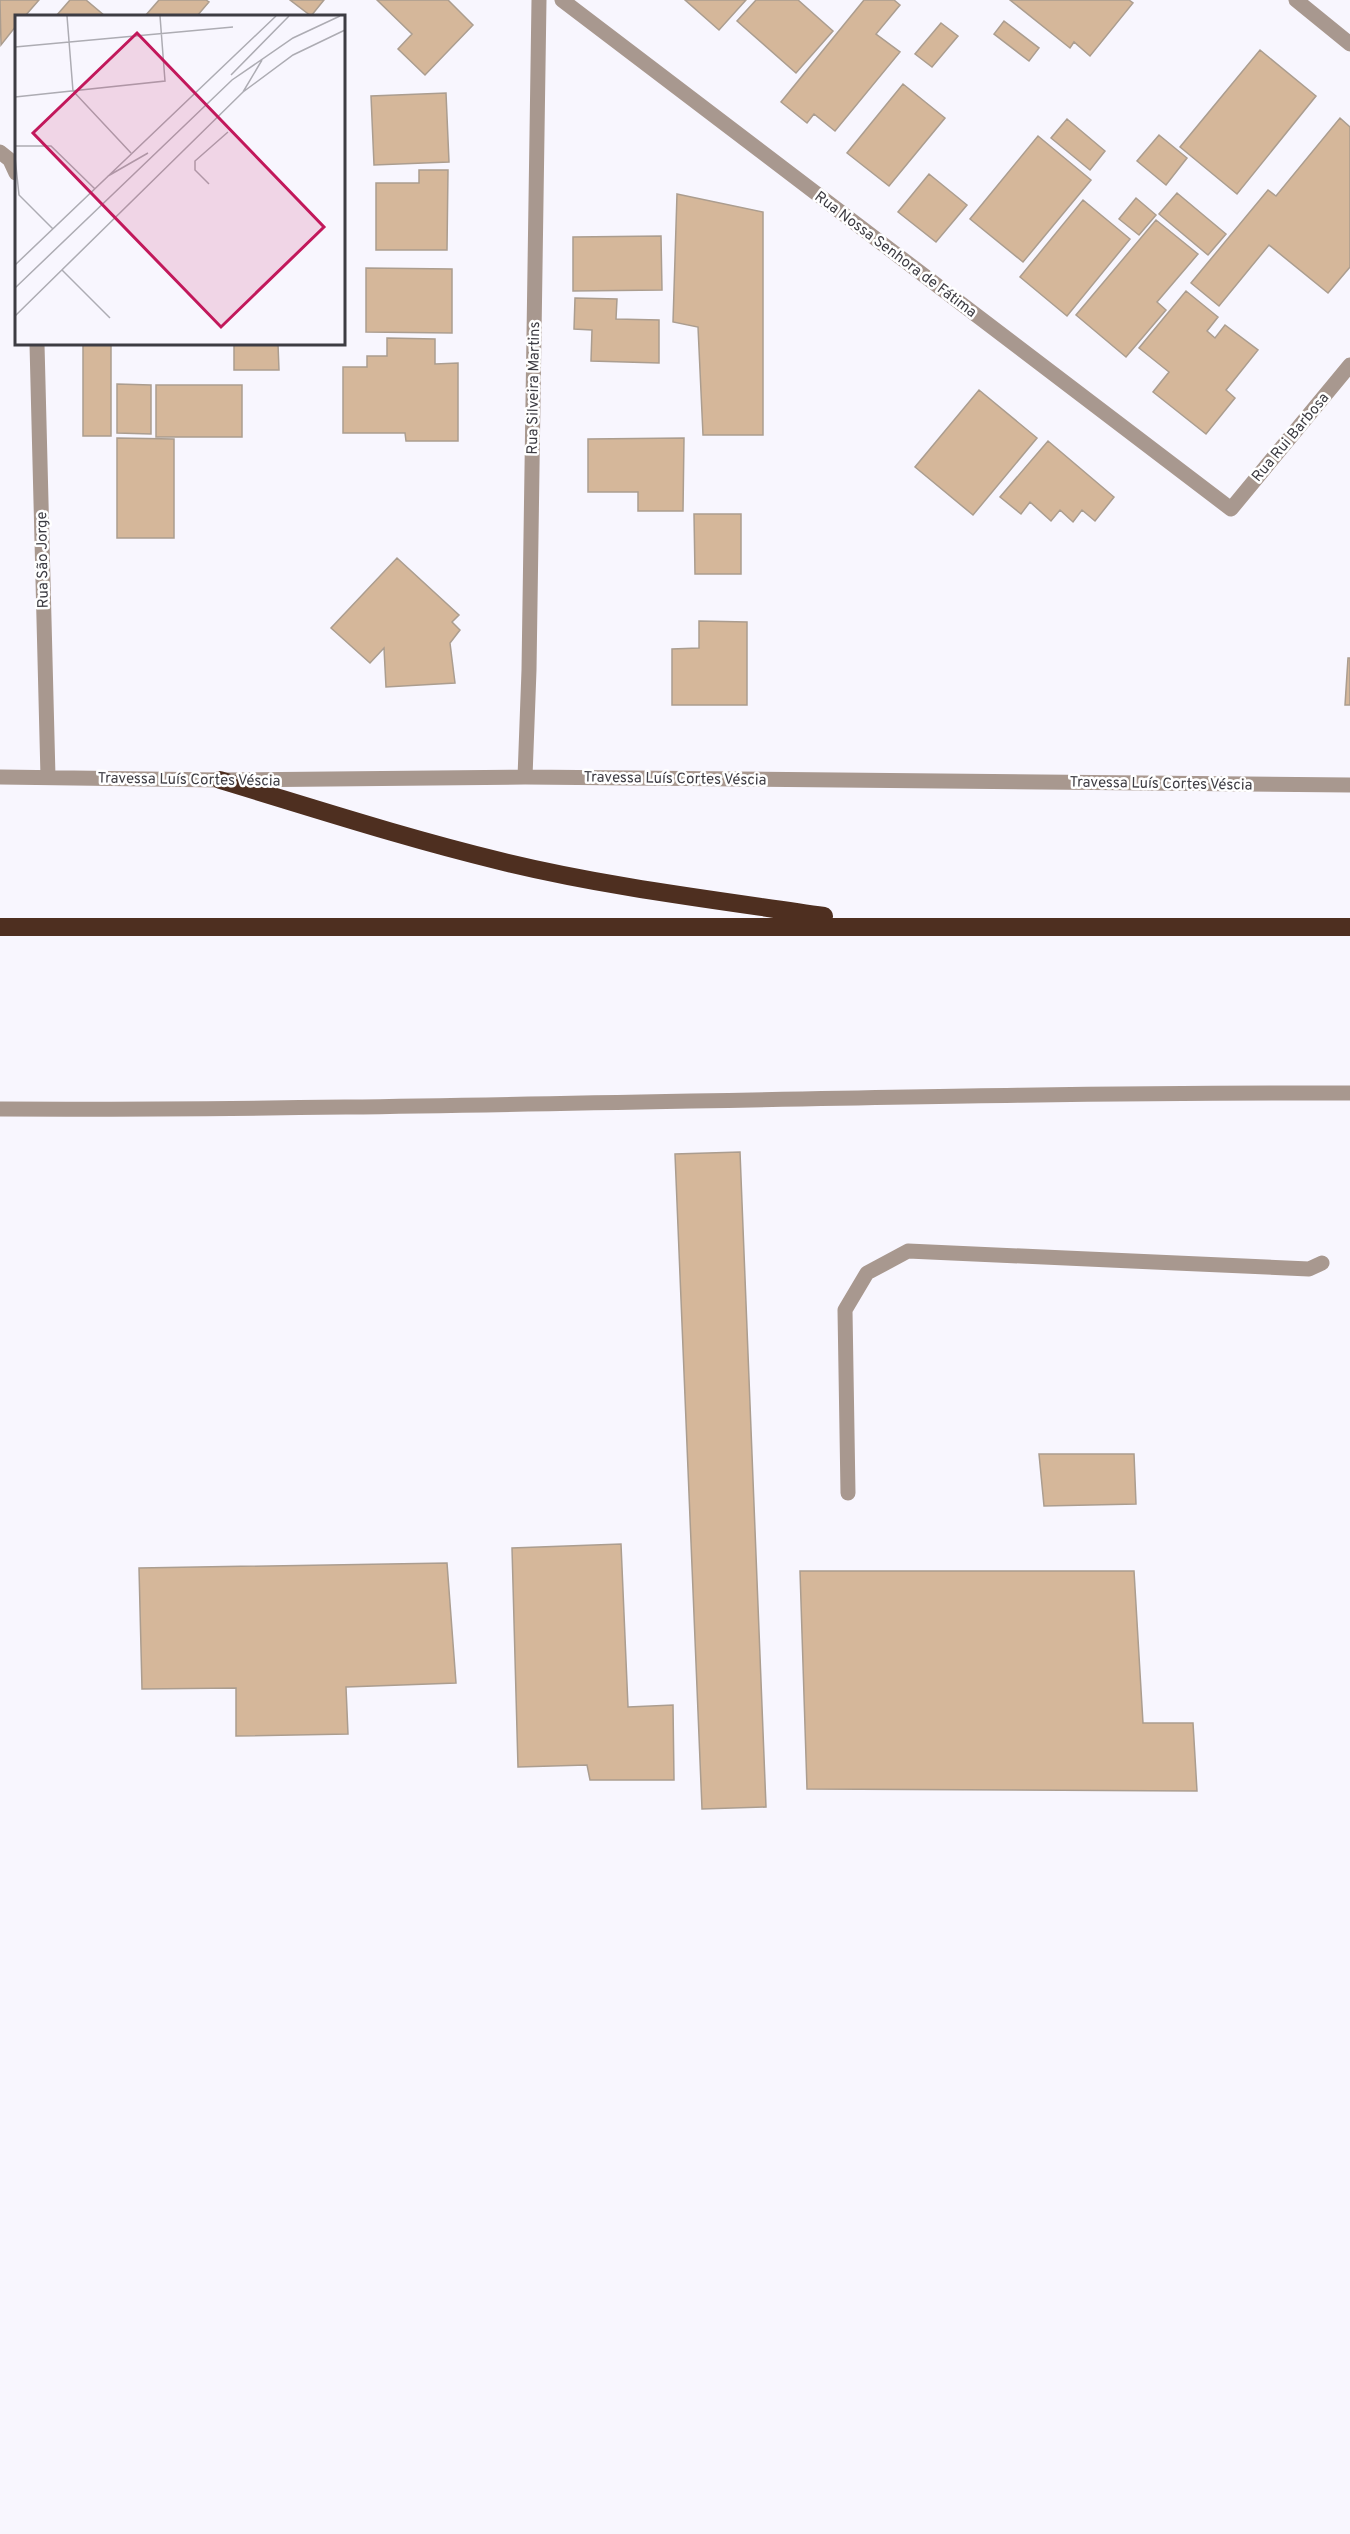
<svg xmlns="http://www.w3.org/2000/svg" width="1350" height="2534" font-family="Overpass,sans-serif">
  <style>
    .building { fill: #d5b79a; stroke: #ab9d8f; stroke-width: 1.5 }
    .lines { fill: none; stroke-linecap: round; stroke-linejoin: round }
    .minor { stroke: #a8988f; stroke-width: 15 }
    .highway { stroke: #4e2f20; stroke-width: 18 }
    .labels { text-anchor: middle; stroke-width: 5; stroke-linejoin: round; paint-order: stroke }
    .street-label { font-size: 15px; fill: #3d3c43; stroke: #fff }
    .inset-road { fill: none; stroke: #adacb3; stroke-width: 1.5 }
    .view { fill: #c2185b; fill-opacity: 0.15; stroke: #c2185b; stroke-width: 3 }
    .inset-edge { fill: none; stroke: #3d3c43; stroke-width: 3 }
  </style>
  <rect width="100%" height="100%" fill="#f8f6fe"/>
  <path class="building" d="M 0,0 L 39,0 L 25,16 L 16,16 L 16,26 L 1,45 Z
    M 70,0 L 86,0 L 105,16 L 56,16 Z
    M 159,0 L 206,0 L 209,2 L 197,16 L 145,16 Z
    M 290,0 L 324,0 L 311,16 Z
    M 377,0 L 448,0 L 473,25 L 425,75 L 398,49 L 412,34 Z
    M 685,0 L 746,0 L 719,30 Z
    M 756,0 L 798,0 L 833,31 L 796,73 L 737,21 Z
    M 864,0 L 894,0 L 900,5 L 876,34 L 900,52 L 835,131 L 814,114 L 807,123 L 781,102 Z
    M 1010,0 L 1129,0 L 1133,3 L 1090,56 L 1074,42 L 1070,48 Z
    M 1004,21 L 1039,48 L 1029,61 L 994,34 Z
    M 941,23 L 958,36 L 932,67 L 915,54 Z
    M 1260,50 L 1316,96 L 1237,194 L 1180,147 Z
    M 903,84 L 945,118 L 889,186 L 847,153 Z
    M 446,93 L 449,162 L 374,165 L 371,96 Z
    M 1340,118 L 1350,127 L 1350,267 L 1328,293 L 1269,245 L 1219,306 L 1191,283 L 1268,190 L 1276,196 Z
    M 1067,119 L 1105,151 L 1090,170 L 1051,138 Z
    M 1159,135 L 1187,158 L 1166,185 L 1137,161 Z
    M 1038,136 L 1091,180 L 1023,262 L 970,219 Z
    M 419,170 L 448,170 L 447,250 L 376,250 L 376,183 L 419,183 Z
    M 929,174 L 967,205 L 936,242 L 898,212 Z
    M 1177,193 L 1226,234 L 1208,255 L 1159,214 Z
    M 677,194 L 763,212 L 763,435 L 703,435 L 698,327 L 673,322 Z
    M 1136,198 L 1156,215 L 1139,235 L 1119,219 Z
    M 1083,200 L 1130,239 L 1067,316 L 1020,277 Z
    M 1156,220 L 1198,254 L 1157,302 L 1166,310 L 1126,357 L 1076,315 Z
    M 661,236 L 662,290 L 573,291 L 573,237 Z
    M 366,268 L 452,269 L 452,333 L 366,332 Z
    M 1186,291 L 1218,317 L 1207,331 L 1215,338 L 1225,325 L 1258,350 L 1226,390 L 1235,398 L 1206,434 L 1153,392 L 1169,372 L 1139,348 Z
    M 575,298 L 617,299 L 616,319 L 659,320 L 659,363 L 591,361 L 592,330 L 574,329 Z
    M 387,338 L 435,339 L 435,364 L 458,363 L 458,441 L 406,441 L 405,433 L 343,433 L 343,367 L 367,367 L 367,356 L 387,356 Z
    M 83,344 L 111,344 L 111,436 L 83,436 Z
    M 234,344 L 278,344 L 279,370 L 234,370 Z
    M 117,384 L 151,385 L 151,434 L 117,433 Z
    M 156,385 L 242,385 L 242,437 L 156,437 Z
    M 979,390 L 1037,438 L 973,515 L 915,467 Z
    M 117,438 L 174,439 L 174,538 L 117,538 Z
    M 684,438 L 683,511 L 638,511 L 638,492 L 588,492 L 588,439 Z
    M 1048,441 L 1114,497 L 1095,521 L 1082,510 L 1073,522 L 1060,510 L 1051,521 L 1030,502 L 1021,514 L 1000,497 Z
    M 694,514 L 741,514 L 741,574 L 695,574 Z
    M 397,558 L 459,615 L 452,622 L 460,630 L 450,643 L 455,683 L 386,687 L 384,648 L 370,663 L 331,628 Z
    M 699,621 L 747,622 L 747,705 L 672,705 L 672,649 L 699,648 Z
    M 1348,658 L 1350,658 L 1350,705 L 1345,705 Z
    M 740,1152 L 766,1807 L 702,1809 L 675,1154 Z
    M 1039,1454 L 1134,1454 L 1136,1504 L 1044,1506 Z
    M 621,1544 L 628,1707 L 673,1705 L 674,1780 L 590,1780 L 587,1765 L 518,1767 L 512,1548 Z
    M 447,1563 L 456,1683 L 346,1687 L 348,1734 L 236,1736 L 236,1688 L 142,1689 L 139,1568 Z
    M 800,1571 L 1134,1571 L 1143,1723 L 1193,1723 L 1197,1791 L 807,1789 Z"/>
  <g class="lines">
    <path class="minor" d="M 562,0 L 1231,509 L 1350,365
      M 1296,0 L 1350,44
      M 0,152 L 10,160 L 16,173
      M 37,344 L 48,777
      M 0,777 L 220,780 L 525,777 L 1350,785
      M 525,777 L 529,670 L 539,0
      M 0,1109 C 450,1111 900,1092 1350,1093
      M 848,1493 L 845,1310 L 867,1273 L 908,1251 L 1309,1269 L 1322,1263"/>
    <path class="highway" d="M 220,780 C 313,808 405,838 500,861 C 606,887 716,900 824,916
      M 0,927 L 1350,927"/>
  </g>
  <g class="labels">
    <g class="street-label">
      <text transform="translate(896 254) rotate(37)" y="5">Rua Nossa Senhora de Fátima</text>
      <text transform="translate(533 388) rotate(-89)" y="5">Rua Silveira Martins</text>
      <text transform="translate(1290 437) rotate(-50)" y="5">Rua Rui Barbosa</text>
      <text transform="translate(42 560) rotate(-91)" y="5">Rua São Jorge</text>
      <text transform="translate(675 778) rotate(1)" y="5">Travessa Luís Cortes Véscia</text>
      <text transform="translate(189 779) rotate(1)" y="5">Travessa Luís Cortes Véscia</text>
      <text transform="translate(1161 783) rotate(1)" y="5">Travessa Luís Cortes Véscia</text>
    </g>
  </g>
  <g transform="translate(15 15)">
    <rect width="330" height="330" fill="#f8f6fe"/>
    <path class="inset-road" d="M 52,1 L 58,76 L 116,138M 0,32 L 218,12M 216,60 L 274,1M 228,77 L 247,45M 0,82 L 150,66 L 145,1M 0,131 L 36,131 L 80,174M 0,142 L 4,180 L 38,214M 93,161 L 133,138M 194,169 L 180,155 L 180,146 L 213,117M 0,250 L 261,1M 47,255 L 95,303M 0,273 L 217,65 L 278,23 L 325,1M 0,301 L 228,77 L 278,40 L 330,15"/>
    <path class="view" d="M 122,18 L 309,212 L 206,312 L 18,118 Z"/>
    <rect width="330" height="330" class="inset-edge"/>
  </g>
</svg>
